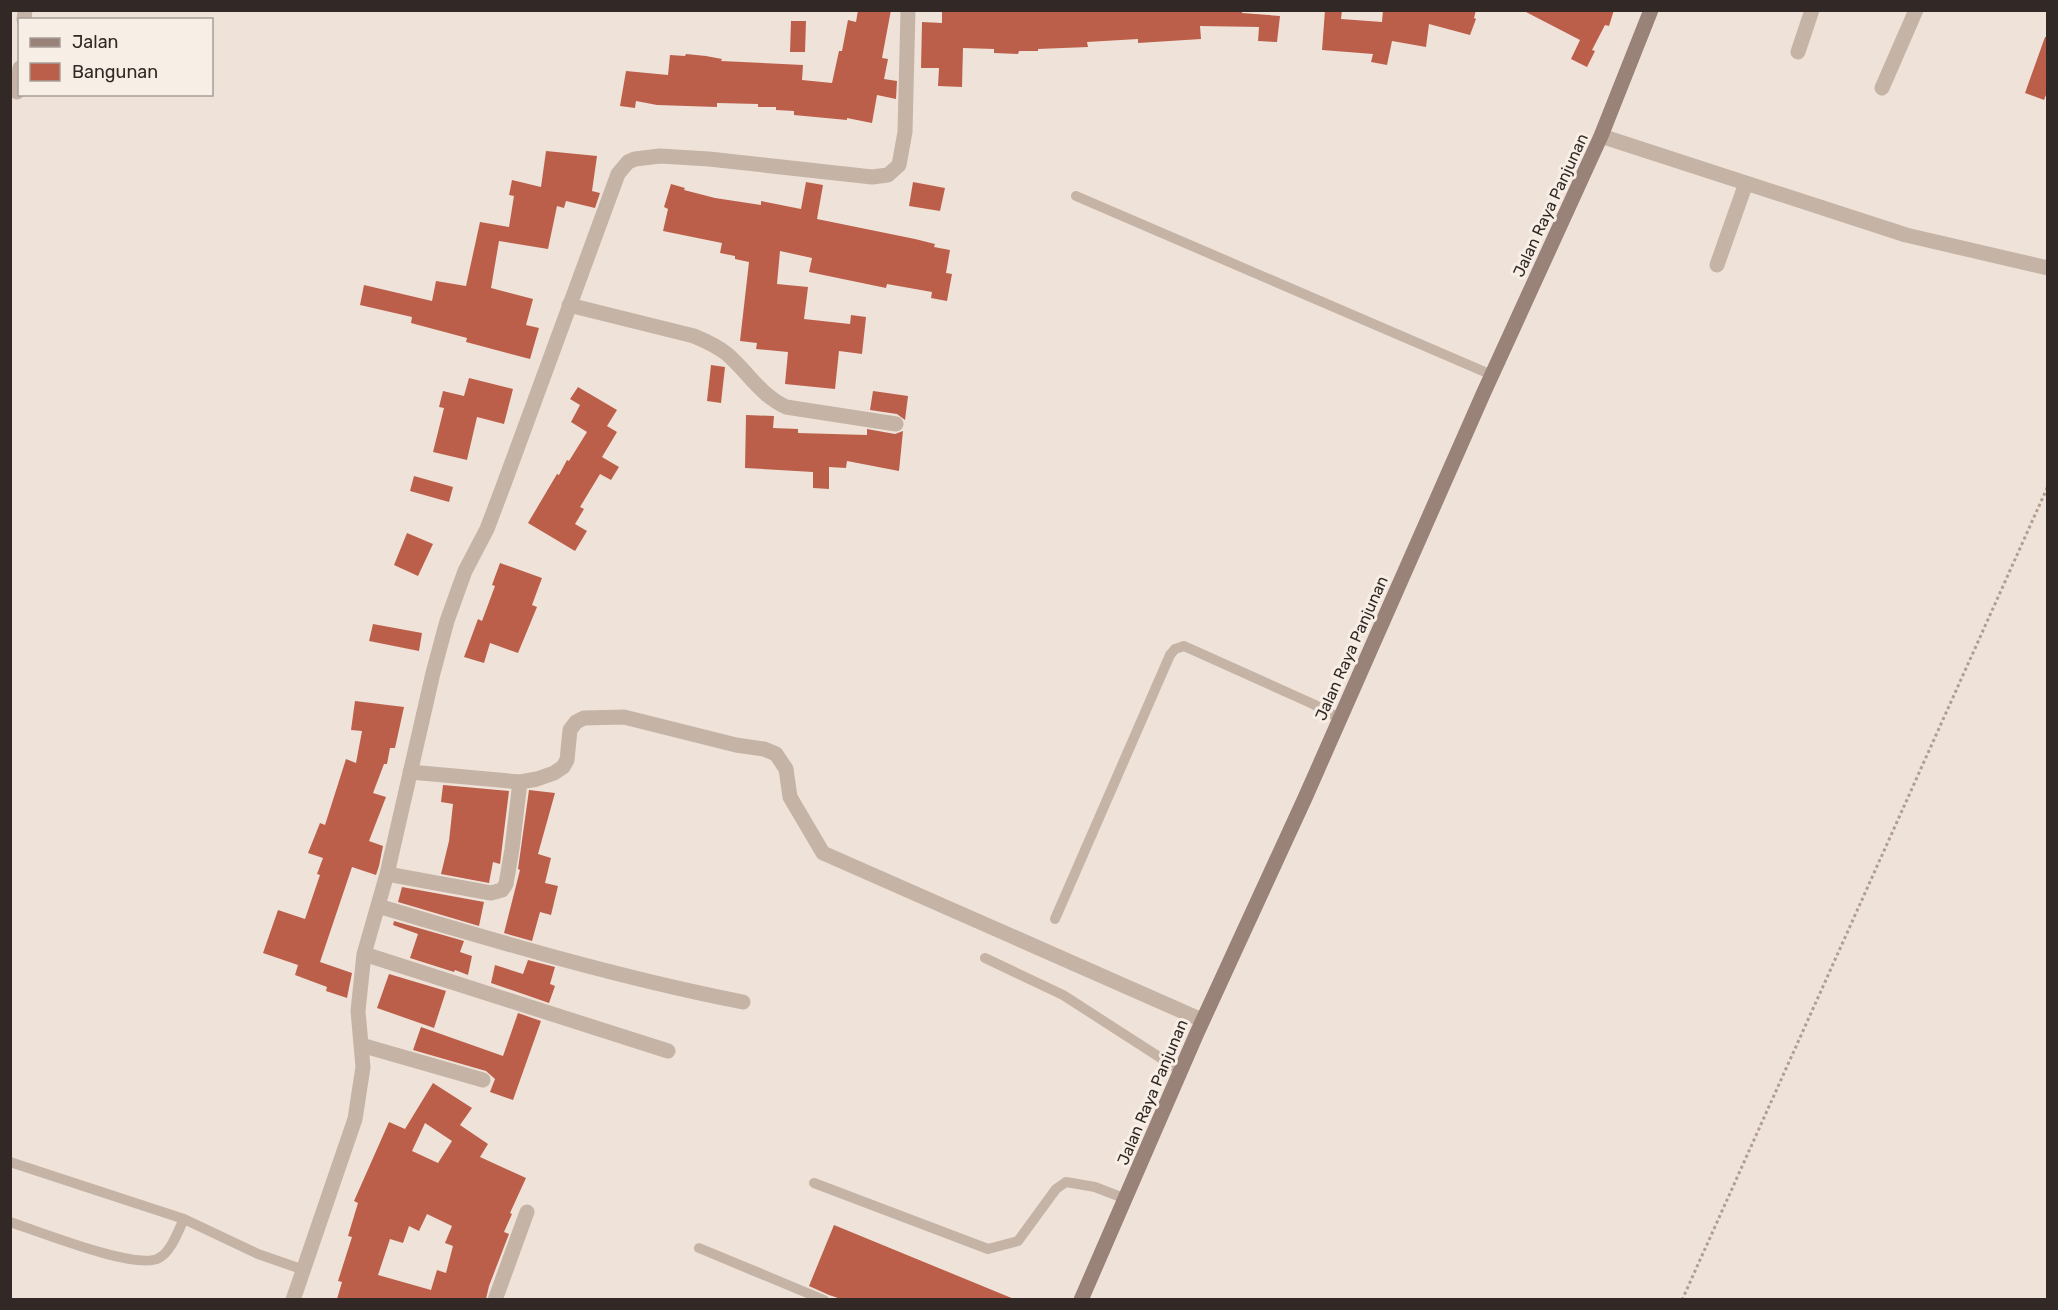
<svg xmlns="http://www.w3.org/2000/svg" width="2058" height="1310" font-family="Rubik,sans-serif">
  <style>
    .building { fill: #bc5f4a; fill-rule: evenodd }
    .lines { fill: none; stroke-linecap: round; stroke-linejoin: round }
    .path { stroke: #b19d91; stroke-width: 3; stroke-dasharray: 3 3; stroke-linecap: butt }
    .service { stroke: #c5b3a6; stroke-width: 10 }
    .minor { stroke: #c5b3a6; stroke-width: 15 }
    .secondary { stroke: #998278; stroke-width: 15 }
    .labels { text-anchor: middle; stroke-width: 6; stroke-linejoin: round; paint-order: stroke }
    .street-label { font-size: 16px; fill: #322926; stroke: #f7eee5 }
  </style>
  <rect width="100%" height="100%" fill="#efe3d9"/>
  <path class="building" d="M 858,10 L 891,10 L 882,58 L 888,59 L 884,79 L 897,81 L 896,99 L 877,95 L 872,123 L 847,118 L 847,120 L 794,115 L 794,111 L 776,110 L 776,107 L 758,107 L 758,104 L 717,103 L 717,107 L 657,105 L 636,101 L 635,108 L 620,106 L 626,71 L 668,75 L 670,55 L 685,56 L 686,54 L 706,56 L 722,59 L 721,61 L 803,65 L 802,80 L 832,83 L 839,51 L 842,51 L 848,20 L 856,22 Z
    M 942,10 L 1242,10 L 1242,13 L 1280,16 L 1277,42 L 1258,41 L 1259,27 L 1200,26 L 1201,39 L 1138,43 L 1138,39 L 1087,42 L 1088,47 L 1038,49 L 1038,51 L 1019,51 L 1018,54 L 994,53 L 994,49 L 963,48 L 962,87 L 938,86 L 939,68 L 921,68 L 922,22 L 942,23 Z
    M 1325,10 L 1342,10 L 1341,19 L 1382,22 L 1383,10 L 1476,10 L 1474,18 L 1476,19 L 1470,35 L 1429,24 L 1426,47 L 1392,41 L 1387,65 L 1371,62 L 1373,54 L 1322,50 Z
    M 1522,10 L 1614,10 L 1609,26 L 1605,25 L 1592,50 L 1595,51 L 1587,67 L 1571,59 L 1580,40 Z
    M 791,21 L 806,21 L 805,52 L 790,52 Z
    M 2045,37 L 2048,37 L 2048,90 L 2044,100 L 2025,93 Z
    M 546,151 L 597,156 L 592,191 L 600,193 L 595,208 L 566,201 L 564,208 L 557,206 L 548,249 L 499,241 L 491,288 L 533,299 L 526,325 L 539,328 L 530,359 L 466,342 L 467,338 L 411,323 L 412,317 L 360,305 L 364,285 L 432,301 L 436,281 L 466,286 L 480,222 L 509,227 L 514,196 L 509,195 L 512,180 L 541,187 Z
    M 806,182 L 823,185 L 817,219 L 915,239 L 935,244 L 934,247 L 950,250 L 946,273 L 952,274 L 947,301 L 931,298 L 932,292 L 887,284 L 886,288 L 809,272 L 812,258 L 780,251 L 777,284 L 808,287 L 804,319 L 850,324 L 851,315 L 866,317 L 862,354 L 839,351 L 835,389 L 785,384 L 788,352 L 756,349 L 757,343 L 740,341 L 749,262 L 735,259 L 735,256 L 720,253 L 722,243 L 663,231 L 668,209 L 664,207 L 671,184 L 685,188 L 684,190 L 715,198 L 761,205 L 761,201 L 801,209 Z
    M 913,182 L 945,188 L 940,211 L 909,206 Z
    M 711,365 L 725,367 L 721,403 L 707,401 Z
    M 469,378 L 513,389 L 504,424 L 477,417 L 467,460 L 433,452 L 444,408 L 439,407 L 443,391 L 464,396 Z
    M 578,387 L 617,410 L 607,426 L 617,432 L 602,457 L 619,467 L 611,480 L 600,474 L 580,507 L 584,509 L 575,524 L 587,531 L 575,551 L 528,523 L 557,474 L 559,475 L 567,460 L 569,461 L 587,432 L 571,422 L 580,405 L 570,399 Z
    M 873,391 L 908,396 L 905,420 L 897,414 L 870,410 Z
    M 746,415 L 774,416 L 773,428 L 798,429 L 798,433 L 867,435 L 867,429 L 895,434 L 903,431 L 899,471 L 847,461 L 846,468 L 829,467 L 829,489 L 813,488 L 813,472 L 745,468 Z
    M 414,476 L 453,487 L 449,502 L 410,491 Z
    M 407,533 L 433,544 L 418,576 L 394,565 Z
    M 500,563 L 542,578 L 532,605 L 537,607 L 518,653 L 490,643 L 484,663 L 464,657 L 478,619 L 482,621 L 495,586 L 492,585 Z
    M 373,624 L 422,633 L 419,651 L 369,641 Z
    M 355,701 L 404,707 L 395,748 L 390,748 L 387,764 L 384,764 L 373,793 L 386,797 L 369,841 L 383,846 L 379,866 L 376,875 L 352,867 L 320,962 L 352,973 L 347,998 L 326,991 L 327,987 L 295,975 L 298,965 L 263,953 L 278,910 L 305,919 L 320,875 L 317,874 L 323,858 L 308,853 L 320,823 L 325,825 L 346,759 L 356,763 L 362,731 L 351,730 Z
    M 443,785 L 509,791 L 500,864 L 493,862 L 489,883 L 441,874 L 449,841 L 453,804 L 441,802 Z
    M 529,790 L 555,793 L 538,854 L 551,858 L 545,883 L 558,886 L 551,915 L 540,912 L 532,941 L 504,933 L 520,870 L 518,869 Z
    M 402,887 L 484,902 L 479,926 L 398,902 Z
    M 394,921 L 464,941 L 460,952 L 472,956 L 468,975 L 455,970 L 454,972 L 410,958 L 418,934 L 393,925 Z
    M 528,960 L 555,967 L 550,984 L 555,986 L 549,1003 L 491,983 L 495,965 L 523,974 Z
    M 389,974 L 446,991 L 434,1028 L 377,1008 Z
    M 518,1013 L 541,1021 L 513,1100 L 490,1092 L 495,1079 L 486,1071 L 413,1050 L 421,1027 L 503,1056 Z
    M 433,1083 L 472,1108 L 460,1125 L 488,1144 L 480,1157 L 526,1178 L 510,1213 L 512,1214 L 504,1232 L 509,1234 L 489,1286 L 486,1299 L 337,1299 L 342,1282 L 338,1281 L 352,1237 L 348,1236 L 358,1203 L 354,1201 L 389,1122 L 405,1129 ZM 425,1123 L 452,1141 L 438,1163 L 412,1151 ZM 427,1214 L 452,1226 L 445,1243 L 453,1246 L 446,1273 L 437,1270 L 431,1290 L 378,1275 L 390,1239 L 403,1243 L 409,1226 L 419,1231 Z
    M 834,1225 L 1014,1299 L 841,1299 L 829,1295 L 809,1286 Z"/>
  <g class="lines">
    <path class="path" d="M 1682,1300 L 2048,486"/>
    <path class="service" d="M 1076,196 L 1492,375
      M 1055,919 L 1170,655 L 1175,649 L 1184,646 L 1313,704 L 1339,718
      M 985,958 L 1063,995 L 1181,1071
      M 10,1162 L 184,1219 L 258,1254 L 304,1270
      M 814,1183 L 988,1249 L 1018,1241 L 1056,1189 L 1066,1182 L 1095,1187 L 1126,1199
      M 10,1222 C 38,1231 137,1271 159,1258 C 171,1252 178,1231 184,1219
      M 699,1248 L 824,1300"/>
    <path class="minor" d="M 24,20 L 25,10
      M 1798,52 L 1812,10
      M 1882,88 L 1916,10
      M 17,92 L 20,68
      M 1601,136 L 1906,235 L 2048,268
      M 1717,265 L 1746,183
      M 569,305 L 694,336 C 706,341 717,346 727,354 C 748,372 760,395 786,407 L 896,424
      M 410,772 L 520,782 L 537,779 L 554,773 L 563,767 L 567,760 L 570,730 L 576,722 L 584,718 L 624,717 L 736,745 L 764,749 L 776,754 L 786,769 L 790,797 L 823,853 L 1202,1020
      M 387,874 L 491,893 L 502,890 L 506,884 L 512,849 L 520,782
      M 378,906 C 499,942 620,978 743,1002
      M 364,954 L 668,1051
      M 361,1045 L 483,1080
      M 293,1300 L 355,1119 L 363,1067 L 358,1011 L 364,954 L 387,874 L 433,673 L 447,621 L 465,571 L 487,529 L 504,484 L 618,174 L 628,162 L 635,159 L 660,156 L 709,159 L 872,177 L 888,175 L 899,165 L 905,132 L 908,10
      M 495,1300 L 527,1212"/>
    <path class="secondary" d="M 1081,1300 L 1197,1033 L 1305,798 L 1484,392 L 1601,136 L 1651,10"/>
  </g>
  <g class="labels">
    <g class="street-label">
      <text transform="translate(1550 205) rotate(-65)" y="6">Jalan Raya Panjunan</text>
      <text transform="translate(1351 648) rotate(-66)" y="6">Jalan Raya Panjunan</text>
      <text transform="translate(1152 1092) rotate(-67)" y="6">Jalan Raya Panjunan</text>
    </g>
  </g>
  <rect width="2058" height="1310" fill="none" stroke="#322926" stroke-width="24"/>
  <rect x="18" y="18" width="195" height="78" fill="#f7eee5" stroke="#a89f99" stroke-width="1.5"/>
  <rect x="30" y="38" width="30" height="9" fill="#998278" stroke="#a89f99" stroke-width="1.5"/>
  <text x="72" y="48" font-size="18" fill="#322926">Jalan</text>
  <rect x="30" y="63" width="30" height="18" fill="#bc5f4a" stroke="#a89f99" stroke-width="1.5"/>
  <text x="72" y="78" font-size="18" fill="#322926">Bangunan</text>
</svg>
